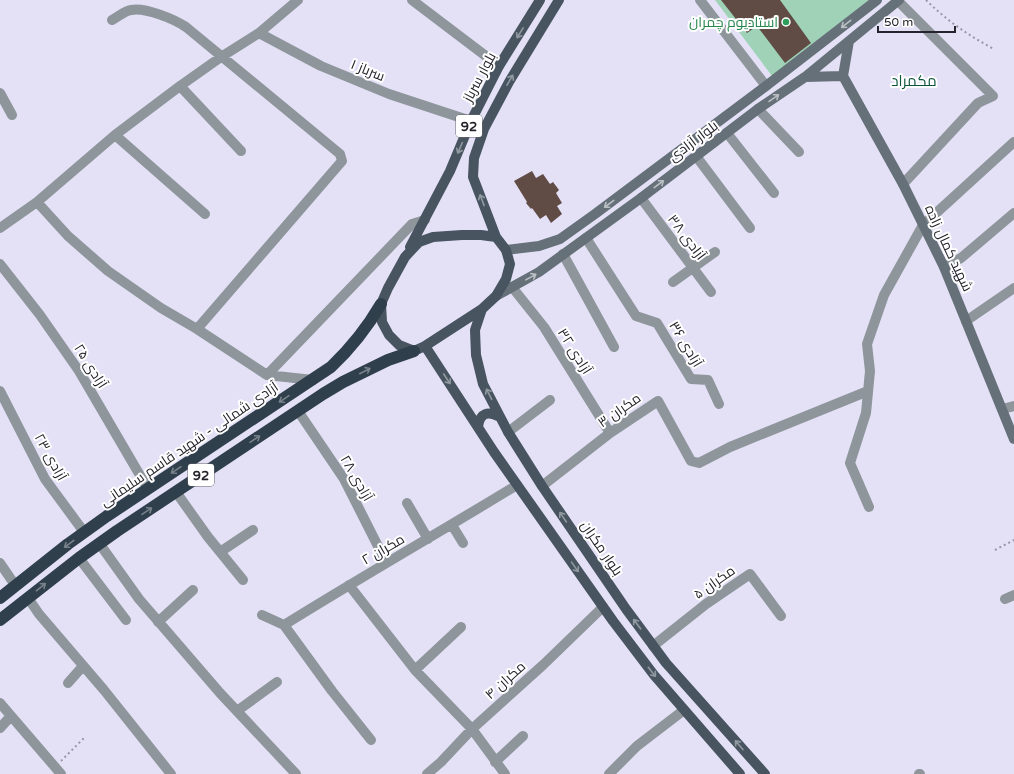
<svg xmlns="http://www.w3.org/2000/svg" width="1014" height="774" font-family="'Varela Round',Cairo,sans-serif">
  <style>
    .green { fill: #9fd2b7 }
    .building { fill: #604c44 }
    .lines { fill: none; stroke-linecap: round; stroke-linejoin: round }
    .path { stroke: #9896a7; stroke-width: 2; stroke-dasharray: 2 3; stroke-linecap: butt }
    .street { stroke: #8e969c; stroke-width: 10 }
    .secondary { stroke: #657079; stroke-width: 10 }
    .primary { stroke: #485561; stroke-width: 10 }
    .highway { stroke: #303f4c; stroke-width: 12 }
    .oneway { stroke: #babfc3 }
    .oneway2 { stroke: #9199a0 }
    .oneway3 { stroke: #78828b }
    .leisure-dot { fill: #2e9e5b; stroke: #fff; stroke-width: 1.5 }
    .labels { text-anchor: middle; stroke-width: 4; stroke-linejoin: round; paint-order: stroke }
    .shield { fill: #fff; stroke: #66666b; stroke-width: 1 }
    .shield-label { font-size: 13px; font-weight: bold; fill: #25242c }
    .leisure-label { font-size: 14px; fill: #27864d; stroke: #fff; text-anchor: end }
    .street-label { font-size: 14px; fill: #25242c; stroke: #fff }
    .neighbourhood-label { font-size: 15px; fill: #0d563d; stroke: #fff }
  </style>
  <rect width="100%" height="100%" fill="#e4e1f7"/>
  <path class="green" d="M 715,0 L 869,0 L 772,76 Z"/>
  <path class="building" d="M 721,0 L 780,0 L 811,43 L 785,63 L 757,26 L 747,33 Z
    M 532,171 L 536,178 L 543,174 L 550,184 L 553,182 L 559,190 L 556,193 L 562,203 L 557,206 L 562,214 L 551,223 L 546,215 L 540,219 L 532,208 L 531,209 L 526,203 L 527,202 L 514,181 Z"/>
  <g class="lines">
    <path class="path" d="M 926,0 C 946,20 969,36 994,49
      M 995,550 L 1014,540
      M 61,761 L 85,737"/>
    <path class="street" d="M 412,0 L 499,66
      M 700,0 L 766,86
      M 898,1 L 993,96 L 978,103 L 903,184
      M 112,20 C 118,17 124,11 131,10 C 145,7 174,19 186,27 L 340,154 L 342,161 L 197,329
      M 259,33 L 321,66 L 389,94 L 471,121
      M 180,86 L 241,151
      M 0,93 L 12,115
      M 758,109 L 799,152
      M 727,133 L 774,193
      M 115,135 L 205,214
      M 696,156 L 750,228
      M 641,198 L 711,292
      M 37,202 L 68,236 L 108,271 L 161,308 L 197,329 L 267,375 L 313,380
      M 0,228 L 37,202 L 115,135 L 180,86 L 221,57 L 259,33 L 298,0
      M 586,238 L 636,316 L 657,323 L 691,379 L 708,380 L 719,404
      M 563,254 L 614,347
      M 0,264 L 40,315 L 79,371 L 148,489
      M 944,267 L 961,258 L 1014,213
      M 673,282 L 715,252
      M 512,287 L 544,327 L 610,433
      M 966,321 L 1014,288
      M 267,375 L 412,224 L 425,220
      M 0,391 L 45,479 L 84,532
      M 1002,409 L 1014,406
      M 298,411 L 344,479 L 386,562
      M 508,432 L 550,400
      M 542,486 L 610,433 L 658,401 L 691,461 L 699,463 L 730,447 L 868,391
      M 176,492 L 208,537 L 243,580
      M 407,503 L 428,539
      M 869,507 L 850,463 L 866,413 L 870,371 L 867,344 L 884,295 L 923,225 L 1014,142
      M 452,525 L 463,543
      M 99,543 L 139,599 L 220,693 L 296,774
      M 220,552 L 253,530
      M 79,558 L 126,620
      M 0,563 L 15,585
      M 349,585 L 415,670 L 472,729 L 505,774
      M 28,598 L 39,614 L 104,690 L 171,774
      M 1005,599 L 1014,595
      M 262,615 L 284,625 C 361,577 440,532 517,485
      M 158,622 L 193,590
      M 284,625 L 332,691 L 371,740
      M 653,646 L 706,604 L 750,574 L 781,616
      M 415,670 L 461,627
      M 68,683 L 83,666
      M 0,703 L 61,774
      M 237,711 L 277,682
      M 0,728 L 11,716
      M 495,762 L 523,736
      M 427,774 L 441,762 L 472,729 L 543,665 L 603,607
      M 609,774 L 637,746 L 684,710
      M 919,774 L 920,774"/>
    <path class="secondary" d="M 843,76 L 903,184 L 944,267 L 1014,439
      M 843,76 L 849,41
      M 805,77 L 843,76
      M 506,250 L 539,246 L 560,239 L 595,214 L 766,86 L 877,0
      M 496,296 L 539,272 L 641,198 L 758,109 L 805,77 L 899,0"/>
    <path class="primary" d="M 462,235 L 481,235 L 496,237 L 506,250 L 510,264 L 506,279 L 496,296 L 482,309 L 425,346 L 414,351 L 399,345 L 389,335 L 382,322 L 381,304 L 388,288 L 405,257 L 419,242 L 433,237 Z
      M 496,237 L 473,177 L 474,158 L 484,129 L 509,82 L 559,0
      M 410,247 L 450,171 L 471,121 L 499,66 L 540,0
      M 482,309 L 475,330 L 476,355 L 483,384 L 508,432 L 542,486 L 626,609 L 666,663 L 765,774
      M 425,346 L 494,452 L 613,621 L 654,675 L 740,774
      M 478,427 C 480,412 488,411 500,417"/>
    <path class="highway" d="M 0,598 L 68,544 L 107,516 L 331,367 C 351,348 367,328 381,304
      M 0,620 L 79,558 L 117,531 L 323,394 L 343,382 L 388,360 L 414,351"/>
  </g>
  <defs><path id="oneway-shaft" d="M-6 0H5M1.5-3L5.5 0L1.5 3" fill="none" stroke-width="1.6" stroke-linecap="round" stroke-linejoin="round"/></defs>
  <g class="oneway">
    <use href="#oneway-shaft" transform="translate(846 24) rotate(142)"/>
    <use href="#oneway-shaft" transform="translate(774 98) rotate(-35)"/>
    <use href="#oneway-shaft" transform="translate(659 184) rotate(-37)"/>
    <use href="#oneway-shaft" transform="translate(609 204) rotate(143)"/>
    <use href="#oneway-shaft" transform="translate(531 277) rotate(-29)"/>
  </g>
  <g class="oneway2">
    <use href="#oneway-shaft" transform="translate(520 33) rotate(122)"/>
    <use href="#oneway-shaft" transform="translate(510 80) rotate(-60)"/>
    <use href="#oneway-shaft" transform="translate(460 148) rotate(113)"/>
    <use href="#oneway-shaft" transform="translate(482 200) rotate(-111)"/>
    <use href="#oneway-shaft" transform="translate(447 379) rotate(57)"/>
    <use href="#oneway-shaft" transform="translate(489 394) rotate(-117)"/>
    <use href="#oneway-shaft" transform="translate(563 517) rotate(-124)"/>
    <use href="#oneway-shaft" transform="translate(575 567) rotate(55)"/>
    <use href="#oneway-shaft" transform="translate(637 624) rotate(-127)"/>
    <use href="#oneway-shaft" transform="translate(652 672) rotate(52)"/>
    <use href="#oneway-shaft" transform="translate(739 745) rotate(-131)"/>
  </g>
  <g class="oneway3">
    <use href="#oneway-shaft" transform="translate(365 371) rotate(-27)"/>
    <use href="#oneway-shaft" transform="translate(284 399) rotate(146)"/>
    <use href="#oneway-shaft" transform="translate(255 439) rotate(-34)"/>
    <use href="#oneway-shaft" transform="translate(176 470) rotate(146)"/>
    <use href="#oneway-shaft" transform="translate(147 511) rotate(-34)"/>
    <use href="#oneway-shaft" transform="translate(69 544) rotate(143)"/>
    <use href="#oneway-shaft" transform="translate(41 587) rotate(-39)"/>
  </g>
  <circle class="leisure-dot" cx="786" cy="22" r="4"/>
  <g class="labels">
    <g class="shield">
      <rect x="456" y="115" width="26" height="22" rx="3"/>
      <rect x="188" y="464" width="26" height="22" rx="3"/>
    </g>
    <g class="shield-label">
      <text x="469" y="131">92</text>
      <text x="201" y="480">92</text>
    </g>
    <g class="leisure-label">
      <text x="778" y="27">استادیوم چمران</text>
    </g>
    <g class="street-label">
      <text transform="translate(368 70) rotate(22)" y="5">سرباز ۱</text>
      <text transform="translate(479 77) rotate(-62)" y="5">بلوار سرباز</text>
      <text transform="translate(693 141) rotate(-37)" y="5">بلوار آزادی</text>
      <text transform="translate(687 237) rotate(53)" y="5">آزادی ۳۸</text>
      <text transform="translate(949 248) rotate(65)" y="5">شهید کمال زاده</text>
      <text transform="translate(686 344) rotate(59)" y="5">آزادی ۳۶</text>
      <text transform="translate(575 351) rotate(58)" y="5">آزادی ۳۲</text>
      <text transform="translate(91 366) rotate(58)" y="5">آزادی ۲۵</text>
      <text transform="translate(619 410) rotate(-35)" y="5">مکران ۳</text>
      <text transform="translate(189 444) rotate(-34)" y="5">آزادی شمالی - شهید قاسم سلیمانی</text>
      <text transform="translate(51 457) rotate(61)" y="5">آزادی ۲۳</text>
      <text transform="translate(357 478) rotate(60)" y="5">آزادی ۲۸</text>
      <text transform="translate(602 548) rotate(56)" y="5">بلوار مکران</text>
      <text transform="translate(383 549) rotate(-30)" y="5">مکران ۲</text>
      <text transform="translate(714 582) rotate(-35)" y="5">مکران ۵</text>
      <text transform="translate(505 680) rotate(-42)" y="5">مکران ۴</text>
    </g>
    <g class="neighbourhood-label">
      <text x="914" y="86">مکمراد</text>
    </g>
  </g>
  <path d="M878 26v6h77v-6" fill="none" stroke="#25242c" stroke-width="2"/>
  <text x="884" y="26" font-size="12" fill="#25242c" stroke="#ffffff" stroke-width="3" paint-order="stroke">50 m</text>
</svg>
